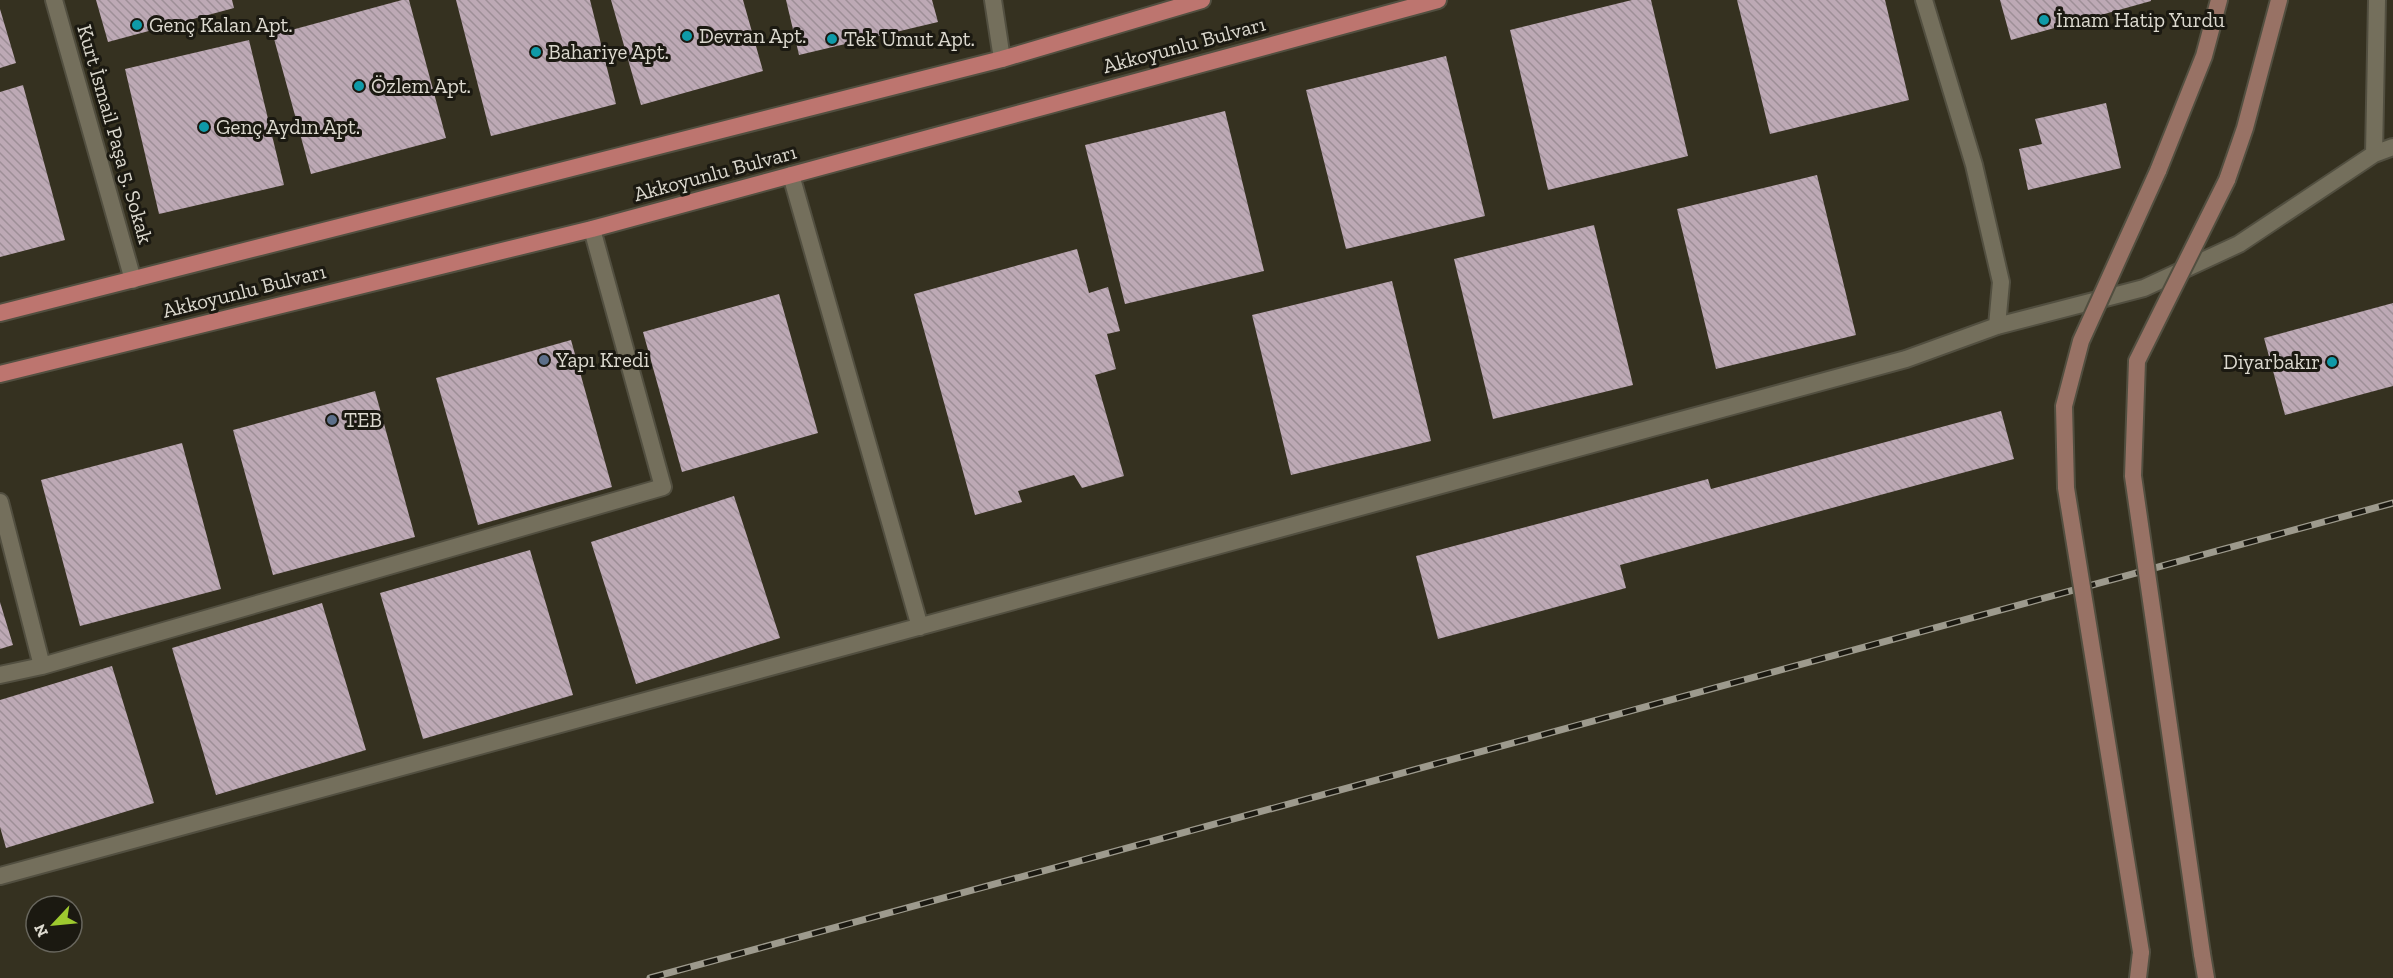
<svg xmlns="http://www.w3.org/2000/svg" width="2393" height="978" font-family="'Zilla Slab',serif">
  <style>
    .building { fill: url(#building-back-hatch) }
    .lines { fill: none; stroke-linecap: round; stroke-linejoin: round }
    .service-casing { stroke: #524f40; stroke-width: 20 }
    .minor-casing { stroke: #524f40; stroke-width: 20 }
    .secondary-casing { stroke: #524f40; stroke-width: 20 }
    .primary-casing { stroke: #524f40; stroke-width: 20 }
    .service { stroke: #746f5c; stroke-width: 16 }
    .minor { stroke: #746f5c; stroke-width: 16 }
    .secondary { stroke: #987265; stroke-width: 16 }
    .primary { stroke: #bd756f; stroke-width: 16 }
    .rail-casing { stroke: #9d9a8d; stroke-width: 7 }
    .rail { stroke: #1b1911; stroke-width: 4.5; stroke-dasharray: 14; stroke-linecap: butt }
    .secondary-bridge-casing { stroke: #524f40; stroke-width: 20; stroke-linecap: butt }
    .secondary-bridge { stroke: #987265; stroke-width: 16 }
    .culture-dot { fill: #0f9aa8; stroke: #1b1911; stroke-width: 2 }
    .service-dot { fill: #5c6f8a; stroke: #1b1911; stroke-width: 2 }
    .labels { text-anchor: middle; stroke-width: 6; stroke-linejoin: round; paint-order: stroke }
    .poi-label { font-size: 21px; fill: #dcd9cf; stroke: #1b1911; text-anchor: start }
    .street-label { font-size: 21px; fill: #dcd9cf; stroke: #1b1911 }
  </style>
  <defs>
    <pattern id="building-back-hatch" width="6" height="6" patternUnits="userSpaceOnUse" patternTransform="scale(1.5)"><rect width="6" height="6" fill="#bda9b5"/><path d="M-1 5l2 2M0 0l6 6M5-1l2 2" fill="none" stroke="#9e8f97"/></pattern>
  </defs>
  <rect width="100%" height="100%" fill="#353120"/>
  <path class="building" d="M 96,0 L 232,0 L 234,8 L 108,42 Z
    M 402,0 L 409,0 L 446,138 L 311,174 L 273,35 Z
    M 456,0 L 590,0 L 616,104 L 491,136 Z
    M 611,0 L 743,0 L 763,71 L 641,105 Z
    M 786,0 L 932,0 L 938,22 L 799,55 Z
    M 1632,0 L 1651,0 L 1688,156 L 1548,190 L 1510,30 Z
    M 1737,0 L 1885,0 L 1909,100 L 1770,134 Z
    M 2000,0 L 2151,0 L 2151,1 L 2011,40 Z
    M 0,9 L 16,63 L 0,68 Z
    M 249,40 L 284,185 L 159,214 L 125,69 Z
    M 1446,56 L 1485,216 L 1346,249 L 1306,90 Z
    M 23,85 L 65,240 L 0,257 L 0,92 Z
    M 2106,103 L 2121,168 L 2028,190 L 2019,149 L 2042,144 L 2035,119 Z
    M 1225,111 L 1264,271 L 1125,304 L 1085,145 Z
    M 1817,175 L 1856,335 L 1716,369 L 1677,209 Z
    M 1594,225 L 1633,385 L 1493,419 L 1454,259 Z
    M 1077,249 L 1089,293 L 1108,287 L 1120,331 L 1107,334 L 1116,369 L 1095,375 L 1124,476 L 1082,488 L 1074,475 L 1018,491 L 1022,502 L 975,515 L 914,294 Z
    M 1392,281 L 1431,441 L 1291,475 L 1252,315 Z
    M 779,294 L 818,433 L 682,472 L 643,332 Z
    M 2393,303 L 2393,386 L 2285,415 L 2264,338 Z
    M 571,340 L 612,487 L 478,525 L 436,378 Z
    M 375,391 L 415,537 L 273,575 L 233,430 Z
    M 2001,411 L 2014,459 L 1620,565 L 1626,588 L 1438,639 L 1416,556 L 1708,479 L 1711,489 Z
    M 182,443 L 221,589 L 80,626 L 41,480 Z
    M 734,496 L 780,638 L 636,684 L 591,542 Z
    M 530,550 L 573,695 L 423,739 L 380,593 Z
    M 0,602 L 13,645 L 0,649 Z
    M 322,603 L 366,750 L 216,795 L 172,648 Z
    M 112,666 L 154,803 L 6,848 L 0,827 L 0,700 Z"/>
  <g class="lines">
    <defs>
      <path id="service" d="M 0,502 L 42,666
        M 0,675 L 42,666 L 663,487 L 592,229"/>
      <path id="minor" d="M 54,0 L 133,280
        M 993,0 L 1002,59
        M 1924,0 L 1974,165 L 2001,282 L 1997,326
        M 2374,154 L 2377,0
        M 791,175 L 920,627
        M 0,876 L 1906,359 L 1997,326 L 2144,288 L 2239,244 L 2374,154 L 2393,147"/>
      <path id="secondary" d="M 2158,171 L 2204,56 L 2219,0
        M 2227,180 L 2245,128 L 2279,0
        M 2202,954 L 2206,978
        M 2138,978 L 2141,952"/>
      <path id="primary" d="M 0,313 L 1002,59 L 1202,0
        M 0,374 L 592,229 L 1438,0"/>
    </defs>
    <use href="#service" class="service-casing"/>
    <use href="#minor" class="minor-casing"/>
    <use href="#secondary" class="secondary-casing"/>
    <use href="#primary" class="primary-casing"/>
    <use href="#service" class="service"/>
    <use href="#minor" class="minor"/>
    <use href="#secondary" class="secondary"/>
    <use href="#primary" class="primary"/>
    <defs>
      <path id="rail" d="M 650,978 L 2393,503"/>
    </defs>
    <use href="#rail" class="rail-casing"/>
    <use href="#rail" class="rail"/>
    <defs>
      <path id="secondary-bridge" d="M 2141,952 L 2066,488 L 2064,406 L 2081,341 L 2158,171
        M 2202,954 L 2133,476 L 2137,361 L 2227,180"/>
    </defs>
    <use href="#secondary-bridge" class="secondary-bridge-casing"/>
    <use href="#secondary-bridge" class="secondary-bridge"/>
  </g>
  <g class="culture-dot">
    <circle cx="2044" cy="20" r="6"/>
    <circle cx="137" cy="25" r="6"/>
    <circle cx="687" cy="36" r="6"/>
    <circle cx="832" cy="39" r="6"/>
    <circle cx="536" cy="52" r="6"/>
    <circle cx="359" cy="86" r="6"/>
    <circle cx="204" cy="127" r="6"/>
    <circle cx="2332" cy="362" r="6"/>
  </g>
  <g class="service-dot">
    <circle cx="544" cy="360" r="6"/>
    <circle cx="332" cy="420" r="6"/>
  </g>
  <g class="labels">
    <g class="poi-label">
      <text x="2056" y="27">İmam Hatip Yurdu</text>
      <text x="149" y="32">Genç Kalan Apt.</text>
      <text x="699" y="43">Devran Apt.</text>
      <text x="844" y="46">Tek Umut Apt.</text>
      <text x="548" y="59">Bahariye Apt.</text>
      <text x="371" y="93">Özlem Apt.</text>
      <text x="216" y="134">Genç Aydın Apt.</text>
      <text x="556" y="367">Yapı Kredi</text>
      <text x="2320" y="369" text-anchor="end">Diyarbakır</text>
      <text x="344" y="427">TEB</text>
    </g>
    <g class="street-label">
      <text transform="translate(1184 45) rotate(-15)" y="7">Akkoyunlu Bulvarı</text>
      <text transform="translate(115 134) rotate(74)" y="7">Kurt İsmail Paşa 5. Sokak</text>
      <text transform="translate(715 173) rotate(-15)" y="7">Akkoyunlu Bulvarı</text>
      <text transform="translate(244 291) rotate(-14)" y="7">Akkoyunlu Bulvarı</text>
    </g>
  </g>
  <g transform="translate(54 924) rotate(244)"><circle r="28" fill="#1b1911" stroke="#68665d" stroke-width="1.5"/>
  <path d="M0-4.5L10 22L0 15L-10 22Z" fill="#9eca2f"/>
  <text y="-9" font-size="16" font-weight="bold" text-anchor="middle" fill="#dcd9cf">N</text>
  </g>
</svg>
